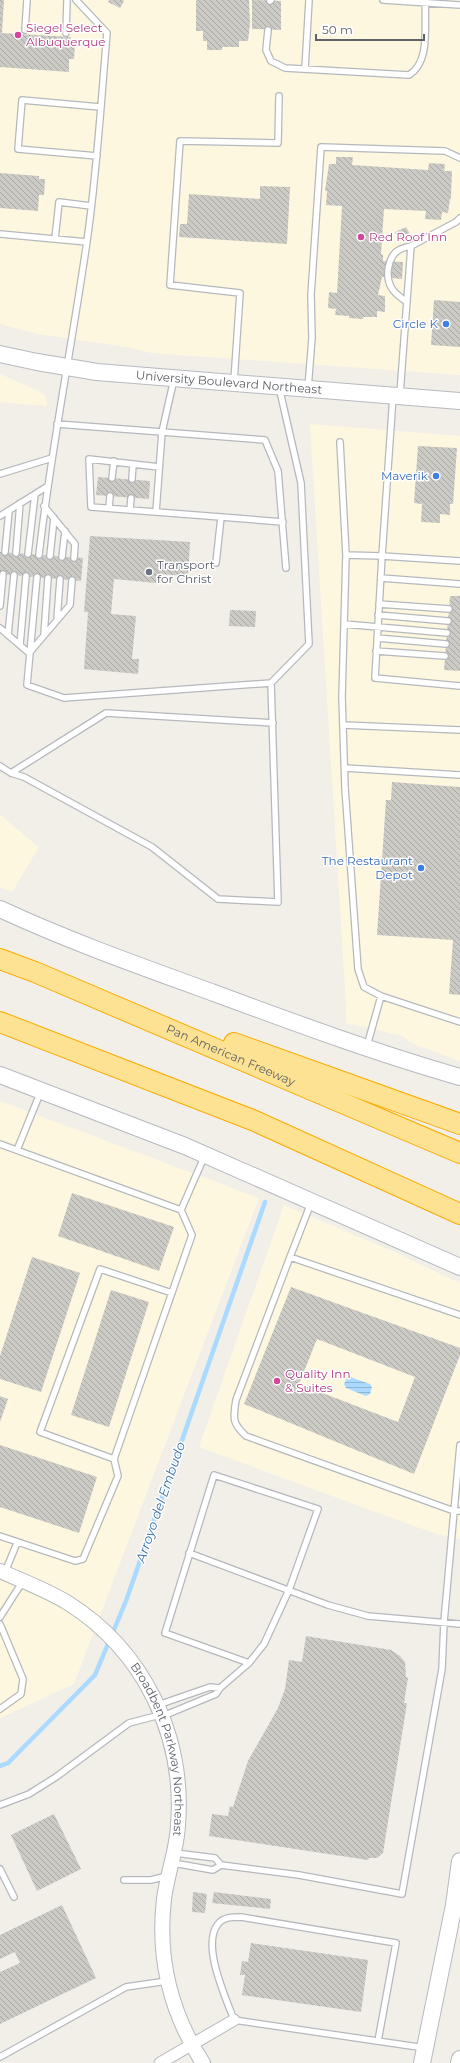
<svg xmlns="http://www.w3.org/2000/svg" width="460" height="2063" font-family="Montserrat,sans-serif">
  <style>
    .commercial { fill: #fef7e0 }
    .water { fill: url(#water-rules) }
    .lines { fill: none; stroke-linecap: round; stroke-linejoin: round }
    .stream { stroke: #aadaff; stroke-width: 4.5 }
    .building { fill: url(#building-back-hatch); fill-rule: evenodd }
    .service-casing { stroke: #b5b8bc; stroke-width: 8 }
    .minor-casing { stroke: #b5b8bc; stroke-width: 13 }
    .tertiary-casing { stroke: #b5b8bc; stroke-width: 16 }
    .secondary-casing { stroke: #b6babf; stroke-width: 18 }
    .motorway-casing { stroke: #f9ab00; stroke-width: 22 }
    .service { stroke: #fff; stroke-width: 5.5 }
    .minor { stroke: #fff; stroke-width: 11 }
    .tertiary { stroke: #fff; stroke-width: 14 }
    .secondary { stroke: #fff; stroke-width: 16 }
    .motorway { stroke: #fde293; stroke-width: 20 }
    .hotel-dot { fill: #d1479c; stroke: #fff; stroke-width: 1.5 }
    .shop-dot { fill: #3f7fe0; stroke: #fff; stroke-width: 1.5 }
    .worship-dot { fill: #6b7280; stroke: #fff; stroke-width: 1.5 }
    .labels { text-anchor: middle; stroke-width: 3; stroke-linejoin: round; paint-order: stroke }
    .hotel-label { font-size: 12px; fill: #b23c85; stroke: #fff; text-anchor: start }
    .shop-label { font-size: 12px; fill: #366cbe; stroke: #fff; text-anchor: end }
    .street-label { font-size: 12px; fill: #5f6368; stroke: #fff }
    .worship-label { font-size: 12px; fill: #5b616d; stroke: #fff; text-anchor: start }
    .water-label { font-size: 13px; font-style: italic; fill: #4174aa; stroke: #fff }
  </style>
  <defs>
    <pattern id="water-rules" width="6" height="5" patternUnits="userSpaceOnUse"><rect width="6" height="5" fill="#aadaff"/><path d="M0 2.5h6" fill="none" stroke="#8eb4d2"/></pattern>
    <pattern id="building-back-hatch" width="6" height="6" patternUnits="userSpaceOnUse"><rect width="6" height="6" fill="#cccac5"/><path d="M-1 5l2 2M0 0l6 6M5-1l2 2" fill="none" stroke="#a9a8a4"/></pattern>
  </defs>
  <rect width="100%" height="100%" fill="#f1efe8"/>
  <path class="commercial" d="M 0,0 L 460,0 L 460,375 L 152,353 L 126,347 L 38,334 L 0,324 Z
    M 0,374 L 38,391 L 46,397 L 47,406 L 0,402 Z
    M 310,424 L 460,436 L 460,1061 L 411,1043 L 403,1036 L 346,1023 L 346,1006 Z
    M 0,815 L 39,847 L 12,892 L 0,887 Z
    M 0,1101 L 259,1198 L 74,1684 L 0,1718 Z
    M 284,1205 L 392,1251 L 460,1283 L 460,1539 L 440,1535 L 400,1521 L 199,1447 Z"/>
  <path class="water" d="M 350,1377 L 370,1384 L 372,1387 L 370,1394 L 366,1396 L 346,1388 L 344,1384 L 347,1378 Z"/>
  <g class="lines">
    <path class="stream" d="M 0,1766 L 8,1763 L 95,1675 L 126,1601 L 265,1202"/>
  </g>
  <path class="building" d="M 0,0 L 4,0 L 2,33 L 71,37 L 70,44 L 75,44 L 74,59 L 69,59 L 69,72 L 0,67 Z
    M 109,0 L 123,0 L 124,1 L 120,8 L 108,2 Z
    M 196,0 L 249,0 L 250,24 L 248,41 L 239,41 L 239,47 L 222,47 L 222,50 L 207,50 L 207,41 L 203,41 L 203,31 L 196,31 Z
    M 252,0 L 281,1 L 281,30 L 252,29 Z
    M 336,157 L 353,157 L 352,165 L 428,170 L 429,163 L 445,164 L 444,171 L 452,171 L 451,198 L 450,199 L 448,213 L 442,212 L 441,220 L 425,219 L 426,211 L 384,209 L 381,254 L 383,255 L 383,261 L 403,262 L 402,279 L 382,277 L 378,295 L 385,296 L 385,312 L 377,311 L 377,317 L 363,317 L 363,319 L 349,318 L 349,316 L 335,315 L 336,309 L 328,308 L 329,292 L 337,293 L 342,206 L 326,205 L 327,191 L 325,191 L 329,164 L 336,164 Z
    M 0,173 L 39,176 L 39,179 L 45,179 L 44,195 L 39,195 L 38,211 L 0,208 Z
    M 260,186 L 290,187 L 287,244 L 179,237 L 180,224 L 187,224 L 189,194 L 260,199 Z
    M 406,227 L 410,234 L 398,239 L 395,232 Z
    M 434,300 L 460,302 L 460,347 L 431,345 Z
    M 418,446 L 457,448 L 453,504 L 450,504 L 450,515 L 440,514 L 440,523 L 421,522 L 422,504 L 414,503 Z
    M 98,477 L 150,481 L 149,499 L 96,495 Z
    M 90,536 L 190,542 L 188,576 L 157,574 L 156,583 L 114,579 L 111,614 L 136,616 L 132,659 L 139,659 L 138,674 L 84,669 L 88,612 L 84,612 Z
    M 0,552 L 83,558 L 81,581 L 0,574 Z
    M 450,596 L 460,596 L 460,671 L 444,670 Z
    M 230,610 L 256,611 L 255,627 L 229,626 Z
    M 392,782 L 460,787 L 460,995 L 449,994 L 453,940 L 377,935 L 386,800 L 391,800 Z
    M 72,1193 L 174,1227 L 159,1271 L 58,1236 Z
    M 32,1257 L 80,1273 L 41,1392 L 0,1379 L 0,1356 Z
    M 291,1287 L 460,1348 L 460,1355 L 414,1474 L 244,1404 ZM 317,1339 L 415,1377 L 398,1422 L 299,1384 Z
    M 111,1290 L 149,1302 L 109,1427 L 71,1415 Z
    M 0,1396 L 8,1399 L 0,1422 Z
    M 0,1445 L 97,1477 L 79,1533 L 0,1507 Z
    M 306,1636 L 391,1650 L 400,1656 L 405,1662 L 406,1677 L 408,1678 L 404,1703 L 407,1703 L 383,1853 L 377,1858 L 369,1858 L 368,1860 L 209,1836 L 212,1814 L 228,1816 L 230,1806 L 233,1807 L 248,1761 L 278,1708 L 285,1689 L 289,1660 L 302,1662 Z
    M 54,1814 L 81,1869 L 37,1891 L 11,1835 Z
    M 193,1892 L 207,1894 L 205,1913 L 192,1912 Z
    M 214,1892 L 271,1899 L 270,1909 L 212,1903 Z
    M 62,1905 L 96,1978 L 0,2024 L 0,1972 L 20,1963 L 15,1952 L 0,1959 L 0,1935 Z
    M 251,1943 L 368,1960 L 361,2012 L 242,1995 L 245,1975 L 240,1975 L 242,1961 L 248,1962 Z"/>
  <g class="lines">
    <defs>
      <path id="service" d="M 383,0 L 460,5
        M 270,1 L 271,0
        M 25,30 L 27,0
        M 268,30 L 266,50 L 271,61 L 285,68 L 409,75 C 432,61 423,22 426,0
        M 66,33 L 67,0
        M 305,69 L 309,0
        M 97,156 L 18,149 L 22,100 L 100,107
        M 0,234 L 87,242
        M 55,239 L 59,202 L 91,206
        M 407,302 C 401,298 394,293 391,287 C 385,276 388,256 399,250 C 402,248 407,247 411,246
        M 174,379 L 162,432 L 265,440 L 278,471 L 286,568
        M 234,381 L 240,293 L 170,285 L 180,141 L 278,143 L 279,96
        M 308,388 L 312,338 L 311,295 L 321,147 L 445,151 L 460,158
        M 400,394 L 411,246 L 456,222 L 460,218
        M 393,396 L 382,556 L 460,561
        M 57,424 L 162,432 L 156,512 L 221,517 L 216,563
        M 340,442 L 346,555 L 342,697 L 345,788 L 358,969 L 364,987 L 381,996 L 460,1022
        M 0,474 L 52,458
        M 112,478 L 114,461
        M 132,479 L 133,464
        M 44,506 L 75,544 L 74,558
        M 109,508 L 110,496
        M 130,510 L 131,498
        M 156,512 L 91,507 L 89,459 L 159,467
        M 0,516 L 48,486
        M 221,517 L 283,522
        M 5,552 L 9,511
        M 16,553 L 20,503
        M 28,554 L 35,494
        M 39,555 C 51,449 72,346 87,241 C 97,172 101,102 107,33 L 76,0
        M 346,555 L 382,556 L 375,678 L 460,686
        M 50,556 L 54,518
        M 62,557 L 65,531
        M 381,578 L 460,584
        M 379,604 L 449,609
        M 0,606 L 3,574
        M 378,615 L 448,621
        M 57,620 L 60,579
        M 344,624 L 447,633
        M 0,628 L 29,653
        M 8,635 L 14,575
        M 44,635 L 48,578
        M 377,638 L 446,644
        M 20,645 L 26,576
        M 376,651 L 445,656
        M 30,652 L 70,605 L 72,580
        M 271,683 L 309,644 L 301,483 L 279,387
        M 343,725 L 460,730
        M 0,766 L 11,773 L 24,777 L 152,847 L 218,899 L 278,902 L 271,683 L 64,698 L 27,685 L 37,577
        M 345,768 L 460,775
        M 11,773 L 106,713 L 273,723
        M 367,1046 L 381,996
        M 0,1144 L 181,1210 L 192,1235 L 114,1459 L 118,1476 L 83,1559 L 75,1561 L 0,1536
        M 17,1150 L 41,1091
        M 181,1210 L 205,1155
        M 290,1257 L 311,1203
        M 460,1315 L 290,1257 L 236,1400 C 233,1418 232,1423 246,1436 L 454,1511 L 460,1511
        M 114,1459 L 40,1432 L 100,1269 L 172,1293
        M 189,1553 L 328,1605 L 368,1616 L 460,1624
        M 5,1572 L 17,1543
        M 0,1617 L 23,1581
        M 0,1624 L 23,1679 L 21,1694 L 0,1709
        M 158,1705 L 210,1687 L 220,1688
        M 163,1716 L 216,1694 L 220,1688 L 249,1663 L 264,1644 L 289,1590 L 318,1509 L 214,1475 L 165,1633 L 249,1663
        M 0,1805 L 29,1794 L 56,1777 L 129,1723 L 160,1715
        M 175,1853 L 215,1858 L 221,1865
        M 173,1863 L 213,1870 L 221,1865 L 299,1875 L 402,1894 L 442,1669 L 444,1622 L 460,1445
        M 0,1869 L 14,1897
        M 124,1880 L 151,1880 L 167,1876
        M 378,2041 L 396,1943 L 241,1917 C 233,1917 223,1917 218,1924 C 201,1945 226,1998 234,2020 L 425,2048
        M 0,2057 L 126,1987 L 167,1981"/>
      <path id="minor" d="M 160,2063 L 234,2020"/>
      <g id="tertiary">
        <path id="s1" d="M 0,1571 C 23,1581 47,1590 68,1603 C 144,1651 185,1736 178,1825 C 177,1850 167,1874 164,1899 C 157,1959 170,2012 203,2063"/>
      </g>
      <g id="secondary">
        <path id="s2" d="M 0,354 L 37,362 L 97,372 L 460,401"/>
        <path d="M 0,909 C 69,941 142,967 214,993 C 295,1023 376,1053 460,1077"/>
        <path d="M 0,1075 L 185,1146 L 460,1267"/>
        <path d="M 422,2063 L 454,1905 L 460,1861"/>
        <path d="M 459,2063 L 460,2059"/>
      </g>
      <g id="motorway">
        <path id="s3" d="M 0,959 L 35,972 L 460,1153"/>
        <path d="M 0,1022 L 255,1121 L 460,1214"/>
        <path d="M 234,1043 L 460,1124"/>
      </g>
    </defs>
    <use href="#service" class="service-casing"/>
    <use href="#minor" class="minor-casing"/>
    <use href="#tertiary" class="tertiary-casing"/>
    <use href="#secondary" class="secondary-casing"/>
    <use href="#motorway" class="motorway-casing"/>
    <use href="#service" class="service"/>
    <use href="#minor" class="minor"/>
    <use href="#tertiary" class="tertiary"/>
    <use href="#secondary" class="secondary"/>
    <use href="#motorway" class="motorway"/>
  </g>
  <g class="hotel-dot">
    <circle cx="18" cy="35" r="4"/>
    <circle cx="361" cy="237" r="4"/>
    <circle cx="277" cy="1381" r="4"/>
  </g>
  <g class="shop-dot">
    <circle cx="446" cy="324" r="4"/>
    <circle cx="436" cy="476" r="4"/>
    <circle cx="421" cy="868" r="4"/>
  </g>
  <circle class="worship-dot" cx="149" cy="572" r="4"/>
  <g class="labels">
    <g class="hotel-label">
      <text x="26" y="32">Siegel Select<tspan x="26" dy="14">Albuquerque</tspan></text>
      <text x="369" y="241">Red Roof Inn</text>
      <text x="285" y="1378">Quality Inn<tspan x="285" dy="14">&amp; Suites</tspan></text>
    </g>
    <g class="shop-label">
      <text x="438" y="328">Circle K</text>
      <text x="428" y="480">Maverik</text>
      <text x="413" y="865">The Restaurant<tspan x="413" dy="14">Depot</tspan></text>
    </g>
    <g class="street-label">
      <text dy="4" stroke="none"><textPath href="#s2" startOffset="231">University Boulevard Northeast</textPath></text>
      <text dy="4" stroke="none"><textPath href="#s3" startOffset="250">Pan American Freeway</textPath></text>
      <text dy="4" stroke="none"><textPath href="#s1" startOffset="256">Broadbent Parkway Northeast</textPath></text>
    </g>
    <g class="worship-label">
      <text x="157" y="569">Transport<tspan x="157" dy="14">for Christ</tspan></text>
    </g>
    <g class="water-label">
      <text transform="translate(160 1502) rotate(-71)" y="5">Arroyo del Embudo</text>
    </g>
  </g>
  <path d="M316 34v6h108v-6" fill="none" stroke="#5f6368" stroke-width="2"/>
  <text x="322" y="34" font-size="12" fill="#5f6368" stroke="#ffffff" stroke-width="3" paint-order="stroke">50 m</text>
</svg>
